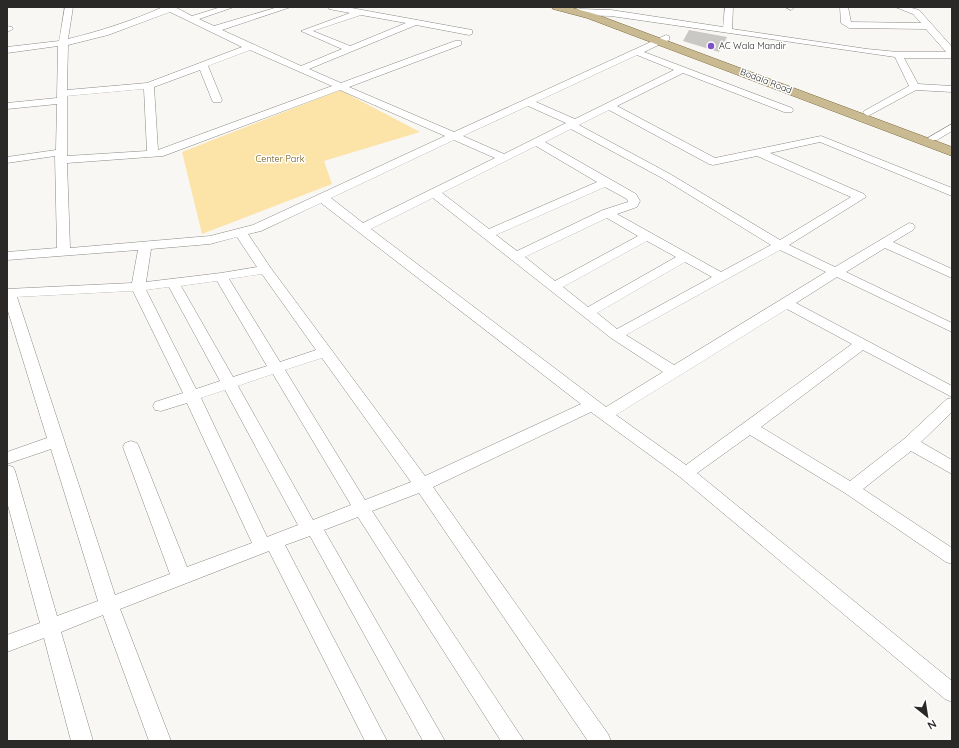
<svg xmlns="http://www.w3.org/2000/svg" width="959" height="748" font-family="Quicksand,sans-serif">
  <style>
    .green { fill: #fce4a8 }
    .building { fill: #cac8c4 }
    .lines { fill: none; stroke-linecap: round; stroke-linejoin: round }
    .minor-casing { stroke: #8c8a87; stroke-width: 1 }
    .major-casing { stroke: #7b693d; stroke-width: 1 }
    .minor { fill: #fff; fill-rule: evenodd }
    .major { fill: #caba92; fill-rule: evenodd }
    .poi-dot { fill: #7f51c9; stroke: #fff; stroke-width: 1.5 }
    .labels { text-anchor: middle; stroke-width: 3; stroke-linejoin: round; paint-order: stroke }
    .far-poi-label { font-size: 9px; fill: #2a2928; stroke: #fff; text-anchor: start }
    .far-street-label { font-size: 9px; fill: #2a2928; stroke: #fff }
    .far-park-label { font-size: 9px; fill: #664e00; stroke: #fff }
  </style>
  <rect width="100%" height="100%" fill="#f9f7f3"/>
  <path class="green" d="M 340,90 L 420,132 L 324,161 L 332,184 L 202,234 L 182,152 Z"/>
  <path class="building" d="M 689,30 L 727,37 L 719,52 L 683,41 Z"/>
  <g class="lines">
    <defs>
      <path id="minor" d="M 65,7 L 73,7 L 68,39 C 101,31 134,20 163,7 C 171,3 184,12 192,16 L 221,7 L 234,7 L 199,19 L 214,26 L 278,7 L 291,7 L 222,30 L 301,66 L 342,49 L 301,31 L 350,13 L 329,9 L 328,7 L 346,7 L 472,30 L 472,34 L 469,35 L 416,25 L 309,69 L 341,83 L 455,41 L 461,41 L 461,45 L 349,87 L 454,132 L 666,35 L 669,36 L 669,40 L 644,52 L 792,108 L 793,110 L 792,112 L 784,112 L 683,73 L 617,106 L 715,158 L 821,136 L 952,188 L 952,196 L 820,142 L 770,153 L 864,194 L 866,197 L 789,245 L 835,267 L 909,223 L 913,224 L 915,227 L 913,230 L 893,242 L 952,269 L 952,278 L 885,248 L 846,272 L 952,323 L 952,332 L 837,277 L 796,303 L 952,386 L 952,397 L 863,350 L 761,427 L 850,481 L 904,439 L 947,399 L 952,398 L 952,412 L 921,442 L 952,460 L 952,474 L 911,451 L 863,489 L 952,548 L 952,564 L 946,562 L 845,493 L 750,435 L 697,473 L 952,681 L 952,702 L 945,699 L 680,477 L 591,412 L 433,487 L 608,734 L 611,741 L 588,741 L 419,493 L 372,511 L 524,741 L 501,741 L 358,517 L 324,530 L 445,741 L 423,741 L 310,536 L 285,545 L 387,741 L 365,741 L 269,551 L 120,609 L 171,741 L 149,741 L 103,615 L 61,632 L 93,741 L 71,741 L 44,638 L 7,652 L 7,635 L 40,623 L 7,502 L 7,465 L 13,467 L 15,471 L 57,616 L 98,601 L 51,449 L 7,464 L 7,452 L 47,438 L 7,308 L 7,289 L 132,283 L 138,250 L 7,260 L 7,252 L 57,248 L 55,156 L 7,163 L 7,157 L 56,150 L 57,104 L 7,109 L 7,103 L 57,98 L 58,46 L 7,53 L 7,47 L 59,41 ZM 170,12 L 242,47 L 147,83 L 67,90 L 68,45 L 108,35 ZM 361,15 L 406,23 L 350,46 L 313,31 ZM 250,50 L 332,86 L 158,150 L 154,87 L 200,70 L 212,100 L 213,102 L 221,102 L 222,100 L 208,66 ZM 637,55 L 674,70 L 575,119 L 536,102 ZM 144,89 L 147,151 L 67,156 L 67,96 ZM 340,90 L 445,136 L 253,225 L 210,236 L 70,248 L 67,163 L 163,156 ZM 528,106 L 566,123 L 504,154 L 463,136 ZM 609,110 L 709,164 L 713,165 L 757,156 L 851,197 L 780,240 L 670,174 L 579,125 ZM 571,129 L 662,178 L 771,245 L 721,272 L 617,214 L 637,207 L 640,201 L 636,194 L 545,142 ZM 454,140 L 495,158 L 363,223 L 331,198 ZM 536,146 L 597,182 L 489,229 L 442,193 ZM 605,187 L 627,199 L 628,202 L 603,210 L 517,251 L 496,235 ZM 433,198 L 611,338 L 663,372 L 606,407 L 371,229 ZM 321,203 L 581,404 L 425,476 L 270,267 L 248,234 L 261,231 ZM 607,218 L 638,236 L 555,281 L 525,257 ZM 237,237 L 257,267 L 221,273 L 146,282 L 151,249 L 210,244 ZM 647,241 L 676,257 L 588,307 L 563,287 ZM 780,250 L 826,272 L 674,365 L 626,335 ZM 685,262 L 712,277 L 617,329 L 597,313 ZM 262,274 L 316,350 L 280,362 L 229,279 ZM 217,281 L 267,366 L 233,377 L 181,286 ZM 169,287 L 220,381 L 196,389 L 146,290 ZM 133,291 L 183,393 L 155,402 L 153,406 L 155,410 L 161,411 L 187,403 L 252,543 L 187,567 L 139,447 L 137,443 L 131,441 L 125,443 L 123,447 L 170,574 L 115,595 L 17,297 ZM 787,309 L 852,344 L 686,465 L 616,415 ZM 322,358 L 411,482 L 365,500 L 285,370 ZM 273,374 L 351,505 L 313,520 L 238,386 ZM 225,390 L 298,525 L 267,537 L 201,398 Z
        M 725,7 L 733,7 L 732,29 L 867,49 L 898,52 L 946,52 L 926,29 L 849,28 L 841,23 L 840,7 L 848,7 L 851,22 L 921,23 L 913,14 L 895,7 L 908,7 L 919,10 L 952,47 L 952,58 L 904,58 L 918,84 L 952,86 L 952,92 L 916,90 L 868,116 L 863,113 L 864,111 L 909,86 L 895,57 L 611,16 L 579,15 L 575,12 L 579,9 L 611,10 L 723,27 Z
        M 785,7 L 795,7 L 791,10 Z
        M 7,26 L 12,27 L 13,29 L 7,32 Z
        M 952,124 L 952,131 L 937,140 L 929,140 L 928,138 Z"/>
      <path id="major" d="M 552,7 L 569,7 L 595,14 L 952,147 L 952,156 L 587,18 L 553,9 Z"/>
    </defs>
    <use href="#minor" class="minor-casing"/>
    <use href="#major" class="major-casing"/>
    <use href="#minor" class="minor"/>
    <use href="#major" class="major"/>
  </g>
  <circle class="poi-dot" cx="711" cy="46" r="4"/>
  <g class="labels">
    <g class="far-poi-label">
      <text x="719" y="49">AC Wala Mandir</text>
    </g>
    <g class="far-street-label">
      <text transform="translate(766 81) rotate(21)" y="3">Bodala Road</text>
    </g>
    <g class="far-park-label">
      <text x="280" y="162">Center Park</text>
    </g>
  </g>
  <rect width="959" height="748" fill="none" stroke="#2a2928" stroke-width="16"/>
  <g transform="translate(927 716) rotate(150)" stroke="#ffffff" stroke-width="3" paint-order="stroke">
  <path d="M0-3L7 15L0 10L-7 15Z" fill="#2a2928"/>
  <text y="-6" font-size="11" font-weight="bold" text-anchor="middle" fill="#2a2928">N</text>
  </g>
</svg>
